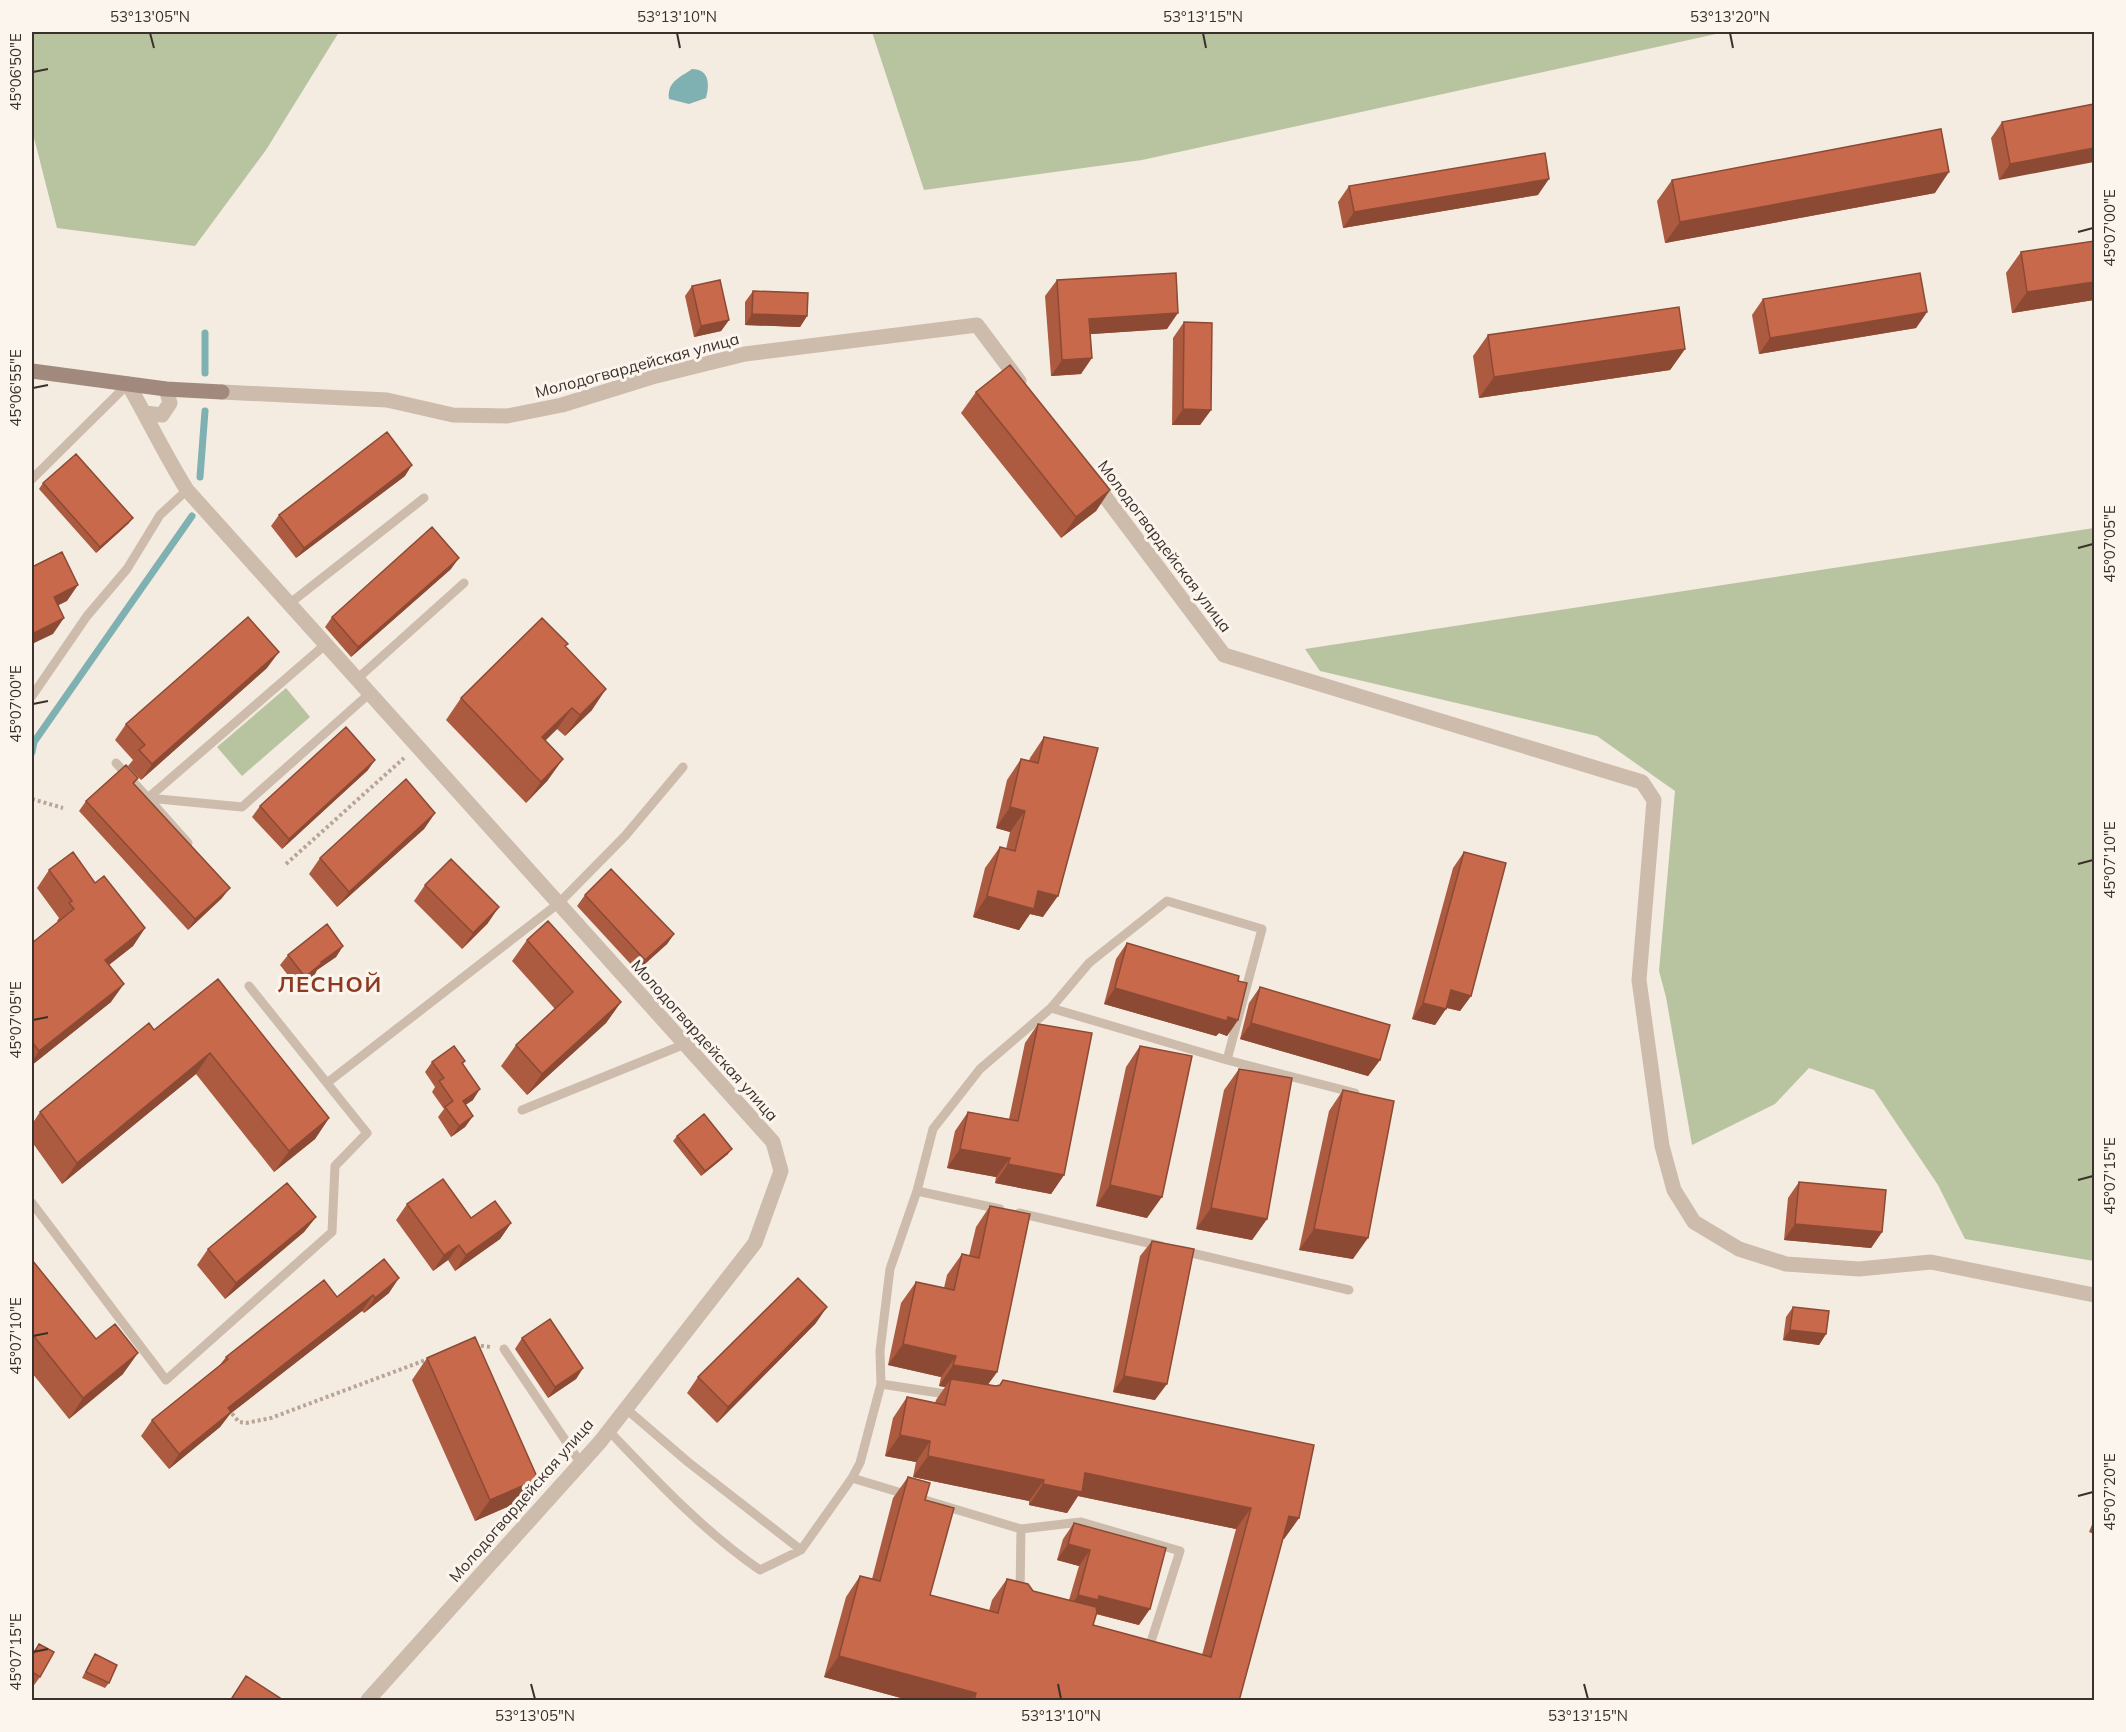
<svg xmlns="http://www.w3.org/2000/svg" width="2126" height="1732" font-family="Mulish,sans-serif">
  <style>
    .green { fill: #b8c4a0 }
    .water { fill: #7fb0b2 }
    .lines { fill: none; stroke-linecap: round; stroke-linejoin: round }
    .stream { stroke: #7fb0b2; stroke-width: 7 }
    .path { stroke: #b9a596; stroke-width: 4; stroke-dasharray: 3 3; stroke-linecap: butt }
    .lane { stroke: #cdbbac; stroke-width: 9 }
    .street { stroke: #cdbbac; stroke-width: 15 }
    .secondary { stroke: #a18a7d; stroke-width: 15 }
    .wall { fill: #ac5a40 }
    .shaded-wall { fill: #8c4a34 }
    .building { fill: #c8694b; stroke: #8c4a34; stroke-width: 1.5 }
    .ticks { fill: none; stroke: #3b302b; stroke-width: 2 }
    .labels { text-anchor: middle; stroke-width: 6; stroke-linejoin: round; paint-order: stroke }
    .street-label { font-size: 16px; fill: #3b302b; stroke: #fbf5ee }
    .district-label { font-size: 22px; font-weight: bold; letter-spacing: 1.5px; fill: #8c3b22; stroke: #fbf5ee }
    .neatline { fill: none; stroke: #3b302b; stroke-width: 2 }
    .ticks-label { font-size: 15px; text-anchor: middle; fill: #3b302b }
  </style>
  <rect width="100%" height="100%" fill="#f4ebe1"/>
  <path class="green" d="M 32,32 L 339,32 L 266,150 L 195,246 L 57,228 L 32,130 Z
    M 872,32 L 1725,32 L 1142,160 L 924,190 Z
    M 2094,528 L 2094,1261 L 1965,1239 L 1938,1185 L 1874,1090 L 1809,1068 L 1775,1104 L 1692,1145 L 1666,997 L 1659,971 L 1675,791 L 1597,736 L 1320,671 L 1305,649 Z
    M 286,688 L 310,717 L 242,776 L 217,747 Z"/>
  <path class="water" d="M 692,69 C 709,69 710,84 706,98 L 689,104 L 669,99 C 667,82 679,78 692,69 Z"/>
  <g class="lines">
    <path class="stream" d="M 205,333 L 205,373
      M 200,477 L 205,411
      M 32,752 L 34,742 L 192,516"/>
    <path class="path" d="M 32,799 L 63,808
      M 286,864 L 404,758
      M 475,1345 L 491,1347
      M 228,1409 L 239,1422 L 246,1423 L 271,1418 L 431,1358"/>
    <path class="lane" d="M 32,479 L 128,384
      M 289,604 L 424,498
      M 357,679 L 464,583
      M 32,696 L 87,616 L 127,569 L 160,515 L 187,490
      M 116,763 L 148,798 L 326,644
      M 148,798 L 242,807 L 370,693
      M 148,798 L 188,843
      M 1051,1008 L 1227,1060 L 1355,1093
      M 327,1083 L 559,903 L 625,836 L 683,767
      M 522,1110 L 685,1044
      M 917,1191 L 1000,1209
      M 32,1203 L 166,1380 L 332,1232 L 335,1166 L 367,1133 L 249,986
      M 1019,1213 L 1161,1246
      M 1183,1251 L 1349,1290
      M 504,1349 L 580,1462
      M 881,1384 L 952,1395
      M 624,1407 L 688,1462 L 801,1550 L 852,1478 L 860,1463 L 881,1384 L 880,1351 L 890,1269 L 917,1191 L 933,1129 L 980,1069 L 1051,1008 L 1089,963 L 1167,901 L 1262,929 L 1227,1060
      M 608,1430 C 656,1480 703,1531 760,1570 L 801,1550
      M 852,1478 L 1021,1529 L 1081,1522 L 1180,1551 L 1148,1651
      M 1020,1593 L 1021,1529"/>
    <path class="street" d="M 128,384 C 148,419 165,455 187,490 L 773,1142 L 781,1171 L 755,1243 L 600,1442 L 368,1700
      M 222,392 L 387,400 L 453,415 L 507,416 L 562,405 L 652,377 L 745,354 L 977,325 L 1019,381
      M 145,413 L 162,415 L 170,403 L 166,389
      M 1094,482 L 1224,655 L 1642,782 L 1654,800 L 1639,980 L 1662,1146 L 1674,1190 L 1694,1222 L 1739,1249 L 1786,1264 L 1859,1269 L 1931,1262 L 2094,1295"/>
    <path class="secondary" d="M 32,371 L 166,389 L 222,392"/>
  </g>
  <path class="wall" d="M 2094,104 L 1999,180 L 1991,138 L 2002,122 Z
    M 1672,180 L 1935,193 L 1665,243 L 1657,201 Z
    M 1349,186 L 1538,195 L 1343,228 L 1338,202 Z
    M 2094,241 L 2094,300 L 2012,313 L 2006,273 L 2021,252 Z
    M 1057,280 L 1167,329 L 1090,334 L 1081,374 L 1051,376 L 1045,296 Z
    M 692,286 L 729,320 L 721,331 L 694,337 L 685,296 Z
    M 753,291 L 807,316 L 800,327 L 745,325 L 745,302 Z
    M 1763,299 L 1927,312 L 1916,328 L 1759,354 L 1752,315 Z
    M 1184,322 L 1211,410 L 1200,425 L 1172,425 L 1173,338 Z
    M 1488,335 L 1685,349 L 1670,370 L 1479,398 L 1473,356 Z
    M 976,392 L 1110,490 L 1096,511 L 1061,538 L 961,413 Z
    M 405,476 L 296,558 L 271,526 L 279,515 Z
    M 43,483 L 129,523 L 96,553 L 39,489 Z
    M 451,569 L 351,657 L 325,627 L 332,617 Z
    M 565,647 L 592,710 L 565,736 L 557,729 L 545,741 L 548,780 L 526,803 L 446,720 L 461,698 Z
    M 267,668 L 141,780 L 128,766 L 133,760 L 115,740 L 126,724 Z
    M 1044,737 L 1043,917 L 1030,914 L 1019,930 L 973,917 L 985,868 L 1000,847 L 1006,849 L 1010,832 L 996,828 L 1007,780 L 1021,759 L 1029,761 L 1030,758 Z
    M 368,770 L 282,849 L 252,817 L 260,806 Z
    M 138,778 L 134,784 L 222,898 L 188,930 L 79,811 L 86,801 Z
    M 435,813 L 424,829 L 337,907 L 309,874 L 320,858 Z
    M 1464,852 L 1471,996 L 1460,1011 L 1446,1008 L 1435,1025 L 1412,1019 L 1453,868 Z
    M 49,870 L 95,883 L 145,928 L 133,946 L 109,965 L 111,1002 L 32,1065 L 32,943 L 58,922 L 57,921 L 59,918 L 37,888 Z
    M 425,885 L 488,923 L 462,949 L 414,901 Z
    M 585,895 L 674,934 L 667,944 L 637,971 L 577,906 Z
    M 527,940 L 621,1002 L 606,1023 L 527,1095 L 501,1066 L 516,1045 L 555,1009 L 512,961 Z
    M 1127,943 L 1238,1020 L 1227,1036 L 1219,1033 L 1216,1036 L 1104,1004 L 1116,959 Z
    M 343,946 L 336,957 L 317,970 L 315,974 L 298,988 L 280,965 L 288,955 Z
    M 218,979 L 329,1118 L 315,1139 L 274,1172 L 196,1074 L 62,1184 L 32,1142 L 32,1124 L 40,1112 L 154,1030 Z
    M 1260,987 L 1380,1060 L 1368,1076 L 1240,1039 L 1249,1003 Z
    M 1038,1024 L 1064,1175 L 1051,1194 L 995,1183 L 996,1177 L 947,1168 L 955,1131 L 968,1112 L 1009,1119 L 1025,1043 Z
    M 1140,1046 L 1147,1218 L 1096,1206 L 1126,1067 Z
    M 465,1061 L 463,1064 L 473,1100 L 465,1105 L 473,1116 L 465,1127 L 451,1137 L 438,1117 L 444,1109 L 432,1092 L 435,1087 L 425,1072 L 432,1062 Z
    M 1239,1069 L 1267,1219 L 1252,1240 L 1196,1229 L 1224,1090 Z
    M 1343,1090 L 1353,1259 L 1299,1250 L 1329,1111 Z
    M 677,1136 L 728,1154 L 701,1176 L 673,1141 Z
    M 1799,1182 L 1882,1232 L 1871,1248 L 1784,1240 L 1788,1198 Z
    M 407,1204 L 471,1218 L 511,1223 L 500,1239 L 455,1271 L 448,1260 L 433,1271 L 396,1220 Z
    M 990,1206 L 997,1372 L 988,1384 L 1299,1518 L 1284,1539 L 1283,1539 L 1239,1701 L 912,1701 L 824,1677 L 846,1597 L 860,1576 L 872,1579 L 893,1498 L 908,1477 L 925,1500 L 930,1595 L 989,1611 L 992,1600 L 1007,1579 L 1033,1591 L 1069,1600 L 1079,1566 L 1057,1560 L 1063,1539 L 1074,1523 L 1139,1625 L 1096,1614 L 1093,1625 L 1202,1655 L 1236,1529 L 1078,1496 L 1067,1513 L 1029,1505 L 1029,1501 L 913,1477 L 916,1462 L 885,1456 L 893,1418 L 907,1397 L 935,1403 L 936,1400 L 945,1387 L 939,1386 L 941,1377 L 888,1365 L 901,1303 L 916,1282 L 944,1288 L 947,1275 L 962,1254 L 969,1256 L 976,1227 Z
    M 316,1217 L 304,1232 L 225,1299 L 197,1265 L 208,1249 Z
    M 1152,1241 L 1155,1400 L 1113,1392 L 1140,1256 Z
    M 32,1260 L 123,1374 L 69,1419 L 32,1373 Z
    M 389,1293 L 364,1313 L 362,1311 L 230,1414 L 220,1427 L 169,1469 L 141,1436 L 152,1420 L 219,1366 L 226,1357 L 337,1297 Z
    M 1793,1307 L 1826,1334 L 1819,1345 L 1783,1340 L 1786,1317 Z
    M 816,1323 L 717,1423 L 687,1393 L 698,1377 Z
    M 522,1338 L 583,1368 L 576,1379 L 548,1398 L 515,1349 Z
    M 427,1358 L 523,1500 L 475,1521 L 412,1380 Z
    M 2094,1520 L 2094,1534 L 2089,1532 Z
    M 39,1644 L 40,1677 L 32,1688 L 32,1652 L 33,1652 Z
    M 95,1654 L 109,1683 L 105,1688 L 82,1678 L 91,1660 Z"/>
  <path class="shaded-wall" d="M 2094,148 L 2094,162 L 1999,180 L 2010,164 Z
    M 1949,172 L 1935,193 L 1665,243 L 1680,222 Z
    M 1549,179 L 1538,195 L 1343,228 L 1354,212 Z
    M 2094,282 L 2094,300 L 2012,313 L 2027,292 Z
    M 1927,312 L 1916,328 L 1759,354 L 1770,338 Z
    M 1178,313 L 1167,329 L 1078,335 L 1089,319 Z
    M 752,314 L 807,316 L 800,327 L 745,325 Z
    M 729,320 L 721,331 L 694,337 L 701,326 Z
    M 1685,349 L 1670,370 L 1479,398 L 1494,377 Z
    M 1092,358 L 1081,374 L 1051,376 L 1062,360 Z
    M 1183,409 L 1211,410 L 1200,425 L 1172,425 Z
    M 412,465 L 405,476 L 296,558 L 304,548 Z
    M 1110,490 L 1096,511 L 1061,538 L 1076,517 Z
    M 133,518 L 129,523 L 96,553 L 100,547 Z
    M 459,558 L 451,569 L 351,657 L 358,647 Z
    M 78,585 L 67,601 L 43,613 L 54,597 Z
    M 64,618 L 53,634 L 32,644 L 32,634 Z
    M 279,652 L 267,668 L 141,780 L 152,764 Z
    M 606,689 L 592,710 L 565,736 L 580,715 Z
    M 572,708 L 557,729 L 527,758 L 542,737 Z
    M 563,759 L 548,780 L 526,803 L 541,782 Z
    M 375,760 L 368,770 L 282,849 L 289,839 Z
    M 1010,807 L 1025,811 L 1010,832 L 996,828 Z
    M 435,813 L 424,829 L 337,907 L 349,892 Z
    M 230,888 L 222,898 L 188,930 L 195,919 Z
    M 1038,891 L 1058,896 L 1043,917 L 1030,914 L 1019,930 L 973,917 L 987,896 Z
    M 499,907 L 488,923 L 462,949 L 473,933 Z
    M 145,928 L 133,946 L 92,978 L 105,960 Z
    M 674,934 L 667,944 L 637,971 L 645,960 Z
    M 343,946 L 336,957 L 317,970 L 315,974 L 298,988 L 305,977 L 321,962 Z
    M 124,984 L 111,1002 L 32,1065 L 32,1062 L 39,1051 Z
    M 1115,988 L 1228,1017 L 1238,1020 L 1227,1036 L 1219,1033 L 1216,1036 L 1104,1004 Z
    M 1451,990 L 1471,996 L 1460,1011 L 1440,1006 Z
    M 621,1002 L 606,1023 L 527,1095 L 542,1074 Z
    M 1423,1003 L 1446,1009 L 1435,1025 L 1412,1019 Z
    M 1251,1023 L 1380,1060 L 1368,1076 L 1240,1039 Z
    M 210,1053 L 196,1074 L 62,1184 L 77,1163 Z
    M 480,1089 L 473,1100 L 455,1112 L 463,1101 Z
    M 473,1116 L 465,1127 L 451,1137 L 459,1126 Z
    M 329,1118 L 315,1139 L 274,1172 L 289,1151 Z
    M 732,1149 L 728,1154 L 701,1176 L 705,1171 Z
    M 960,1149 L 1010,1158 L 996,1177 L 947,1168 Z
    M 1008,1164 L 1064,1175 L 1051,1194 L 995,1183 Z
    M 1110,1185 L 1162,1197 L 1147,1218 L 1096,1206 Z
    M 1211,1208 L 1267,1219 L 1252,1240 L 1196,1229 Z
    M 316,1217 L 304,1232 L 225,1299 L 236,1283 Z
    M 511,1223 L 500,1239 L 455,1271 L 466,1255 Z
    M 1795,1224 L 1882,1232 L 1871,1248 L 1784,1240 Z
    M 1314,1229 L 1368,1238 L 1353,1259 L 1299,1250 Z
    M 459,1245 L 448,1260 L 433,1271 L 444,1255 Z
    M 399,1278 L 389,1293 L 364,1313 L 375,1298 Z
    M 373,1295 L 362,1311 L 230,1414 L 220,1427 L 169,1469 L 179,1454 L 228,1408 Z
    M 827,1307 L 816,1323 L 717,1423 L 728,1407 Z
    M 1790,1330 L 1826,1334 L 1819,1345 L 1783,1340 Z
    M 903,1344 L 956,1356 L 941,1377 L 888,1365 Z
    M 138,1353 L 123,1374 L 69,1419 L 83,1398 Z
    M 953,1365 L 997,1372 L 982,1393 L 951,1379 L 945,1387 L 939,1386 Z
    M 583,1368 L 576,1379 L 548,1398 L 555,1387 Z
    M 1124,1376 L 1167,1384 L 1155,1400 L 1113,1392 Z
    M 900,1435 L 930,1441 L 916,1462 L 885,1456 Z
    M 928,1456 L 1044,1480 L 1029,1501 L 913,1477 Z
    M 1085,1473 L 1251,1508 L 1236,1529 L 1078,1496 L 1067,1513 L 1029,1505 L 1043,1484 Z
    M 538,1479 L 523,1500 L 475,1521 L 490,1500 Z
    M 1289,1516 L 1299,1518 L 1284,1539 L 1274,1537 Z
    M 1068,1544 L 1090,1550 L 1079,1566 L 1057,1560 Z
    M 1078,1595 L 1099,1596 L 1150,1609 L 1139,1625 L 1089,1612 L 1067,1611 Z
    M 839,1656 L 976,1693 L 971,1701 L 912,1701 L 824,1677 Z"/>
  <path class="building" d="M 2094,104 L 2094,148 L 2010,164 L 2002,122 Z
    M 1941,129 L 1949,172 L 1680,222 L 1672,180 Z
    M 1545,153 L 1549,179 L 1354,212 L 1349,186 Z
    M 2094,241 L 2094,282 L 2027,292 L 2021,252 Z
    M 1176,273 L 1178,313 L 1089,319 L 1092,358 L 1062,360 L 1057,280 Z
    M 1920,273 L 1927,312 L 1770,338 L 1763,299 Z
    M 720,280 L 729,320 L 701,326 L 692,286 Z
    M 753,291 L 808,293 L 807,316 L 752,314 Z
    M 1679,307 L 1685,349 L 1494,377 L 1488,335 Z
    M 1184,322 L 1212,323 L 1211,410 L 1183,409 Z
    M 1010,365 L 1110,490 L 1076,517 L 976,392 Z
    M 387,432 L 412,465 L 304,548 L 279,515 Z
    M 76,454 L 133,518 L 100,547 L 43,483 Z
    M 432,527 L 459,558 L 358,647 L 332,617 Z
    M 62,552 L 78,585 L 54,597 L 64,618 L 32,634 L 32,567 Z
    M 248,617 L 279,652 L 152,764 L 139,750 L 145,745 L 126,724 Z
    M 542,618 L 568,644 L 565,646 L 606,689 L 580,715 L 572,708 L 542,737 L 563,759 L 541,782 L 461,698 Z
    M 346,727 L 375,760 L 289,839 L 260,806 Z
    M 1044,737 L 1098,748 L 1058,896 L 1038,891 L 1034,909 L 987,896 L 1000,847 L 1015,851 L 1025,811 L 1010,807 L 1021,759 L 1038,763 Z
    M 126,765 L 138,778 L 133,783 L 230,888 L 195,919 L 86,801 Z
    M 406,779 L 435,813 L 349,892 L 320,858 Z
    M 73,852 L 95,883 L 104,876 L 145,928 L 105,960 L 124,984 L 39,1051 L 32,1042 L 32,943 L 74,909 L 69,903 L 72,901 L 49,870 Z
    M 1464,852 L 1506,863 L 1471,996 L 1451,990 L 1446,1009 L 1423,1003 Z
    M 451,859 L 499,907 L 473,933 L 425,885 Z
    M 611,869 L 674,934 L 645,960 L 585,895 Z
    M 548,921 L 621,1002 L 542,1074 L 516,1045 L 573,992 L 527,940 Z
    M 327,924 L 343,946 L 321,962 L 322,963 L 305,977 L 288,955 Z
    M 1127,943 L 1239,976 L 1238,981 L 1247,983 L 1238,1020 L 1228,1017 L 1227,1021 L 1115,988 Z
    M 218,979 L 329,1118 L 289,1151 L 210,1053 L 77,1163 L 40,1112 L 149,1023 L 154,1030 Z
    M 1260,987 L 1390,1025 L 1380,1060 L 1251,1023 Z
    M 1038,1024 L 1092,1033 L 1064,1175 L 1008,1164 L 1010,1158 L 960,1149 L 968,1112 L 1018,1121 Z
    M 454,1046 L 465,1061 L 462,1063 L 480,1089 L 463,1101 L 473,1116 L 459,1126 L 445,1107 L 453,1101 L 439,1081 L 444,1078 L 432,1062 Z
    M 1140,1046 L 1192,1056 L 1162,1197 L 1110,1185 Z
    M 1239,1069 L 1292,1078 L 1267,1219 L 1211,1208 Z
    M 1343,1090 L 1394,1101 L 1368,1238 L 1314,1229 Z
    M 704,1114 L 732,1149 L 705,1171 L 677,1136 Z
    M 443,1179 L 471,1218 L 495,1201 L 511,1223 L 466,1255 L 459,1245 L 444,1255 L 407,1204 Z
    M 1799,1182 L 1886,1190 L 1882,1232 L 1795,1224 Z
    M 287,1183 L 316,1217 L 236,1283 L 208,1249 Z
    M 990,1206 L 1030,1214 L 997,1372 L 953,1365 L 956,1356 L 903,1344 L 916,1282 L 954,1290 L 962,1254 L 979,1258 Z
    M 1152,1241 L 1194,1249 L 1167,1384 L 1124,1376 Z
    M 384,1259 L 399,1278 L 375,1298 L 373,1295 L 228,1408 L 231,1412 L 179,1454 L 152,1420 L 228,1359 L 226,1357 L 324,1280 L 337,1297 Z
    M 32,1260 L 96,1339 L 115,1324 L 138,1353 L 83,1398 L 32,1334 Z
    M 798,1278 L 827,1307 L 728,1407 L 698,1377 Z
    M 1793,1307 L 1829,1311 L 1826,1334 L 1790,1330 Z
    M 550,1319 L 583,1368 L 555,1387 L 522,1338 Z
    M 475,1337 L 538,1479 L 490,1500 L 427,1358 Z
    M 951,1379 L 996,1386 L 1000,1385 L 1003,1380 L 1314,1445 L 1299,1518 L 1289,1516 L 1239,1701 L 974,1701 L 976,1693 L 839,1656 L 860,1576 L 880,1581 L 908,1477 L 930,1483 L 925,1500 L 954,1508 L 930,1595 L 998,1613 L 1007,1579 L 1028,1584 L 1033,1591 L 1096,1607 L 1097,1612 L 1093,1625 L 1211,1657 L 1251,1508 L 1085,1473 L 1082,1492 L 1043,1484 L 1044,1480 L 928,1456 L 930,1441 L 900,1435 L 907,1397 L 945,1405 Z
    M 1074,1523 L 1166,1548 L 1150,1609 L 1099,1596 L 1098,1600 L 1078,1595 L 1090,1550 L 1068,1544 Z
    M 39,1644 L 54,1652 L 40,1677 L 32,1672 L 32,1652 L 34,1653 Z
    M 95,1654 L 117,1665 L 109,1683 L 86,1672 Z
    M 246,1676 L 280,1698 L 278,1701 L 230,1701 Z"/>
  <path class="ticks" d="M 150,33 L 154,48M 677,33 L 680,48M 1203,33 L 1206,48M 1730,33 L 1733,48M 33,72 L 48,69M 2078,232 L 2093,228M 33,388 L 48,385M 2078,548 L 2093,544M 33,704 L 48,701M 2078,864 L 2093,860M 33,1020 L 48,1017M 2078,1180 L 2093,1176M 33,1336 L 48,1333M 2078,1496 L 2093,1492M 33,1652 L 48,1649M 531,1684 L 535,1699M 1058,1684 L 1061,1699M 1584,1684 L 1588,1699"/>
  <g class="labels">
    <g class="street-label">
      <text transform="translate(637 365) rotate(-15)" y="6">Молодогвардейская улица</text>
      <text transform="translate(1165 546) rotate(53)" y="6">Молодогвардейская улица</text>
      <text transform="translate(705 1040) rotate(48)" y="6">Молодогвардейская улица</text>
      <text transform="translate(521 1500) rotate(-49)" y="6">Молодогвардейская улица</text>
    </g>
    <g class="district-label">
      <text x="330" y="992">ЛЕСНОЙ</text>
    </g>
  </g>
  <rect width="2126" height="1732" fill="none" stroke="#fbf5ee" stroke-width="66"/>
  <rect x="33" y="33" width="2060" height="1666" class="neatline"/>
  <g class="ticks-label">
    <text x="150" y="22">53°13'05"N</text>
    <text x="677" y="22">53°13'10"N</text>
    <text x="1203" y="22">53°13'15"N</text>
    <text x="1730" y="22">53°13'20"N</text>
    <text transform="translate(16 72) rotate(-90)" y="5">45°06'50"E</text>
    <text transform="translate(2110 228) rotate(-90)" y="5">45°07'00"E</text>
    <text transform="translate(16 388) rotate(-90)" y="5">45°06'55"E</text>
    <text transform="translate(2110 544) rotate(-90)" y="5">45°07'05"E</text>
    <text transform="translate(16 704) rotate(-90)" y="5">45°07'00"E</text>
    <text transform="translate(2110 860) rotate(-90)" y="5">45°07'10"E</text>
    <text transform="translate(16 1020) rotate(-90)" y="5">45°07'05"E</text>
    <text transform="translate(2110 1176) rotate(-90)" y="5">45°07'15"E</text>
    <text transform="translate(16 1336) rotate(-90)" y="5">45°07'10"E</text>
    <text transform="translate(2110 1492) rotate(-90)" y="5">45°07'20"E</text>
    <text transform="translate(16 1652) rotate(-90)" y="5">45°07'15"E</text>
    <text x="535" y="1721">53°13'05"N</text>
    <text x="1061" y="1721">53°13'10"N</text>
    <text x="1588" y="1721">53°13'15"N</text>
  </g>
</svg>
